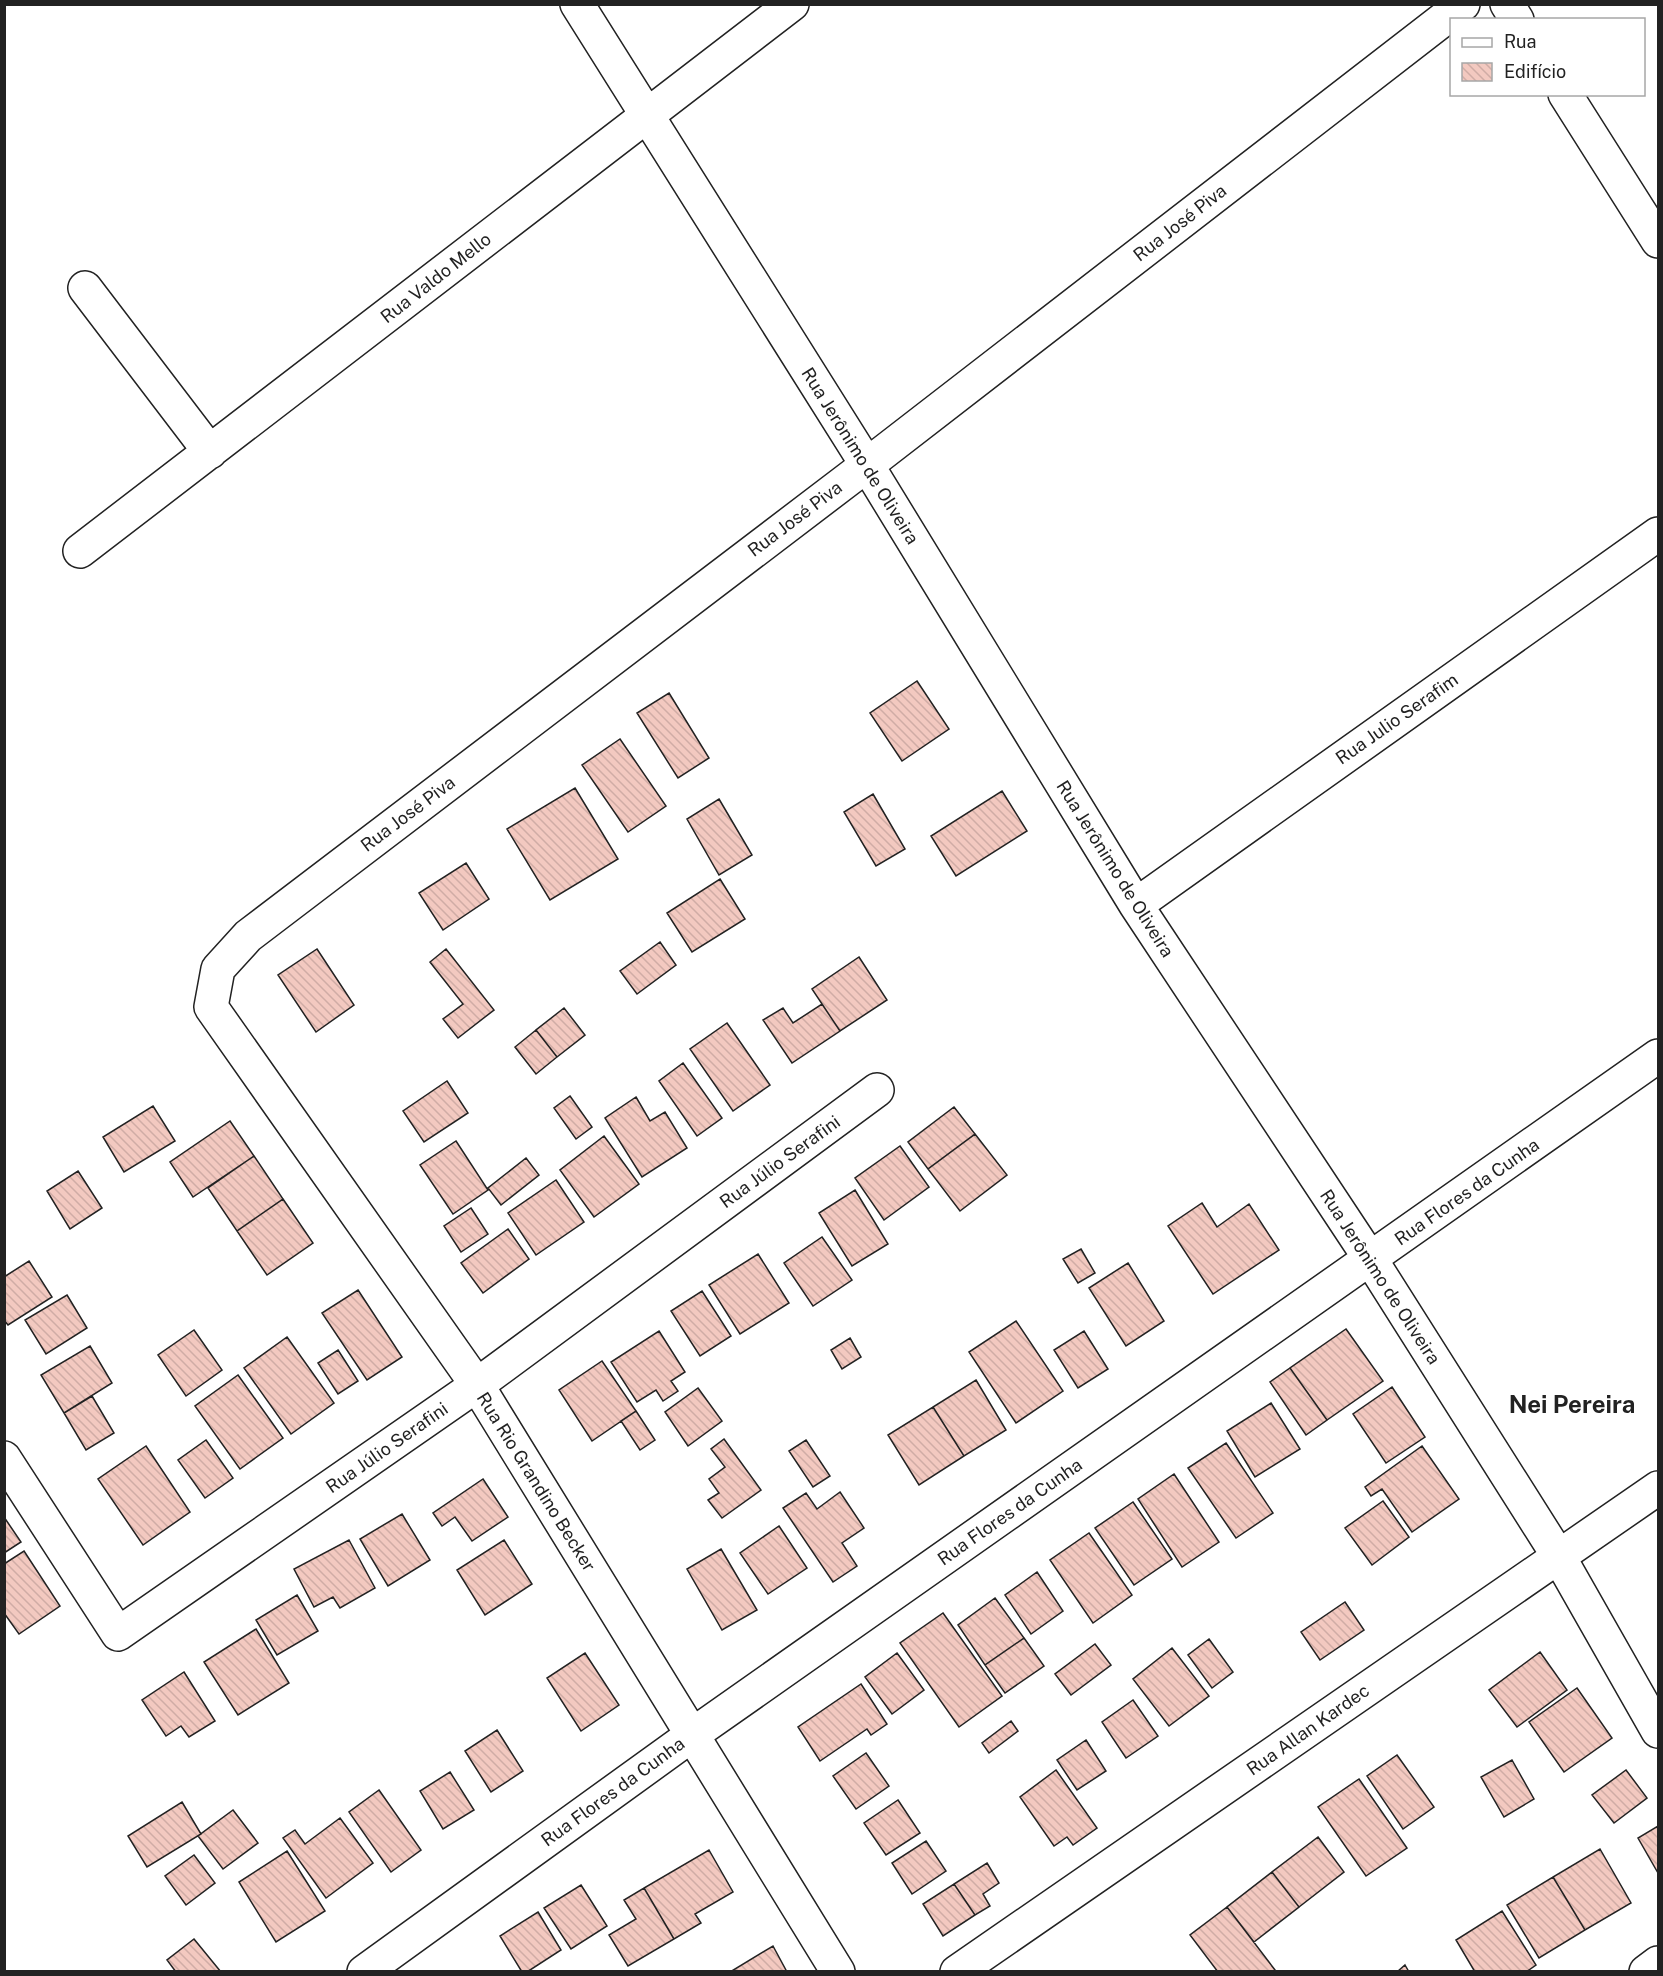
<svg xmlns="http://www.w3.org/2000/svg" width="1663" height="1976" font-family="'Public Sans',sans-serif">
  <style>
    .building { fill: url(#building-back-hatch); stroke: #222; stroke-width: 1.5 }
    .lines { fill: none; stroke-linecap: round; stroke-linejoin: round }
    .minor-casing { stroke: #222; stroke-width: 36 }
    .minor { stroke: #fff; stroke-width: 33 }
    .labels { text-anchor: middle; stroke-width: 4.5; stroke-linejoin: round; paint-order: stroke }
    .street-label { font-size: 18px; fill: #222; stroke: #fff }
    .district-label { font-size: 24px; font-weight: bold; fill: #222; stroke: #fff }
  </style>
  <defs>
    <pattern id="building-back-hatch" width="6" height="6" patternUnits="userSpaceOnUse" patternTransform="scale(1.5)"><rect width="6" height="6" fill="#f3c9c0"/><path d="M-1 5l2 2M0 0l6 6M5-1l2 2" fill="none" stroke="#d0aca5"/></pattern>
  </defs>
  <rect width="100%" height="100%" fill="#fff"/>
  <path class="building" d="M 917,681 L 949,729 L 902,761 L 870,713 Z
    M 669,693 L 709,758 L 678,778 L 637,713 Z
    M 620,739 L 666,806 L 628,832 L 582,765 Z
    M 575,788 L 618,859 L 550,900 L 507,829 Z
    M 1002,791 L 1027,831 L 956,876 L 931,836 Z
    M 873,794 L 905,849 L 876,866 L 844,812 Z
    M 719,799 L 752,855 L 719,875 L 687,819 Z
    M 466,863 L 489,899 L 443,930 L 419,893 Z
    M 720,879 L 745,919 L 692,952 L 667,913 Z
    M 660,942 L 676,965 L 637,994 L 620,971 Z
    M 317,949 L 354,1005 L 316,1032 L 278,975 Z
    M 446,949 L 494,1010 L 458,1038 L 443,1019 L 463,1004 L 430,962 Z
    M 859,957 L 887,1000 L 840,1031 L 812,989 Z
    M 822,1004 L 840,1031 L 792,1063 L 763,1020 L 783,1008 L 793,1023 Z
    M 564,1008 L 585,1035 L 557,1057 L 536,1030 Z
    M 727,1023 L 770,1085 L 733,1111 L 690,1049 Z
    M 536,1030 L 557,1057 L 536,1074 L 515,1047 Z
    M 683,1063 L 722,1118 L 697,1136 L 659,1081 Z
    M 447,1081 L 468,1113 L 424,1142 L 403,1111 Z
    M 570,1096 L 592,1127 L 576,1139 L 554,1108 Z
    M 636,1097 L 650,1121 L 665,1112 L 687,1148 L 642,1177 L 605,1118 Z
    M 153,1106 L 175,1141 L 124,1172 L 103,1137 Z
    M 954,1107 L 975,1134 L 928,1169 L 908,1142 Z
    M 230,1121 L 254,1156 L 193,1197 L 170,1162 Z
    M 975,1134 L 1007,1175 L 960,1211 L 928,1169 Z
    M 604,1136 L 639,1184 L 594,1217 L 560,1170 Z
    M 456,1141 L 488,1190 L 453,1214 L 420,1165 Z
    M 900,1146 L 929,1187 L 884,1220 L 855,1178 Z
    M 254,1156 L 283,1199 L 237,1231 L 208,1188 Z
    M 526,1158 L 539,1175 L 501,1205 L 488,1188 Z
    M 78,1171 L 102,1208 L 70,1229 L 47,1191 Z
    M 556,1180 L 584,1222 L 536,1255 L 508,1213 Z
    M 855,1190 L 888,1244 L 852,1266 L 819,1213 Z
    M 283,1199 L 313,1243 L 267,1275 L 237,1231 Z
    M 1202,1203 L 1217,1227 L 1249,1204 L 1279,1250 L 1213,1294 L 1168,1226 Z
    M 471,1208 L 488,1234 L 461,1252 L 444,1226 Z
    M 508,1229 L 529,1259 L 483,1293 L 461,1263 Z
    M 822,1237 L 852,1280 L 813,1306 L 784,1263 Z
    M 1081,1249 L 1095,1273 L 1078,1283 L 1063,1259 Z
    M 758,1254 L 789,1303 L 740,1334 L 709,1285 Z
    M 29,1261 L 52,1297 L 8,1325 L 4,1320 L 4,1277 Z
    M 1128,1263 L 1164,1321 L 1126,1346 L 1089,1288 Z
    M 358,1290 L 402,1357 L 367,1380 L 322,1313 Z
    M 702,1291 L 731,1336 L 700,1356 L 671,1311 Z
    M 67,1295 L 87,1328 L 46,1354 L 25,1320 Z
    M 1016,1321 L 1063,1391 L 1016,1423 L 969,1352 Z
    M 1346,1329 L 1383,1381 L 1327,1420 L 1290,1368 Z
    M 194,1330 L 222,1370 L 186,1396 L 158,1355 Z
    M 659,1331 L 685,1372 L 671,1381 L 678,1391 L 663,1401 L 656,1390 L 637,1402 L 611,1362 Z
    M 1084,1331 L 1108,1369 L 1078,1388 L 1054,1350 Z
    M 287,1337 L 334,1403 L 291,1434 L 244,1368 Z
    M 850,1338 L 861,1357 L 842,1369 L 831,1350 Z
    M 90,1346 L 112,1383 L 64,1413 L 41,1375 Z
    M 338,1350 L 358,1381 L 338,1394 L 318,1363 Z
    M 602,1361 L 636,1411 L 592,1441 L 559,1390 Z
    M 1290,1368 L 1327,1420 L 1306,1435 L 1270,1382 Z
    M 238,1375 L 283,1438 L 240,1469 L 195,1406 Z
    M 976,1380 L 1006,1430 L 964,1456 L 933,1407 Z
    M 1392,1387 L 1425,1437 L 1386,1463 L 1353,1414 Z
    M 698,1388 L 722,1421 L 688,1446 L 665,1412 Z
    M 92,1396 L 114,1433 L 86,1450 L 64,1413 Z
    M 1271,1403 L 1300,1449 L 1255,1477 L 1227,1431 Z
    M 933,1407 L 964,1456 L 919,1485 L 888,1435 Z
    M 636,1411 L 655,1440 L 640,1450 L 621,1421 Z
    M 724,1439 L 761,1490 L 722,1518 L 708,1500 L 719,1493 L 709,1479 L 725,1467 L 711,1449 Z
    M 206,1440 L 233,1478 L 205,1498 L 178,1460 Z
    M 806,1440 L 830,1476 L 813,1487 L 789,1451 Z
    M 1226,1443 L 1273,1513 L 1236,1538 L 1188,1468 Z
    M 146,1446 L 190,1512 L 143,1545 L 98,1479 Z
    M 1422,1446 L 1459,1499 L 1412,1532 L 1382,1489 L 1371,1496 L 1365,1487 Z
    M 1174,1474 L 1219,1542 L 1182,1567 L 1138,1499 Z
    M 483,1479 L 508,1517 L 472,1541 L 455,1517 L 442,1526 L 433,1513 Z
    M 840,1492 L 864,1528 L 842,1543 L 857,1566 L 833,1582 L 783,1508 L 806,1493 L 817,1509 Z
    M 1383,1501 L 1409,1537 L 1372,1565 L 1345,1528 Z
    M 1133,1502 L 1172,1559 L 1134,1585 L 1095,1528 Z
    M 402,1514 L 430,1560 L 388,1586 L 360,1539 Z
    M 4,1517 L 21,1542 L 4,1553 Z
    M 779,1526 L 807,1568 L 768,1594 L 740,1553 Z
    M 1089,1533 L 1132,1595 L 1093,1623 L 1050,1560 Z
    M 349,1540 L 375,1588 L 340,1608 L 333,1597 L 314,1607 L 294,1569 Z
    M 504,1540 L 532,1584 L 485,1615 L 457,1570 Z
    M 721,1549 L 757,1610 L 722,1630 L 687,1569 Z
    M 24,1551 L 60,1606 L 19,1634 L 4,1613 L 4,1564 Z
    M 1037,1572 L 1063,1611 L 1031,1634 L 1005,1595 Z
    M 297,1595 L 318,1631 L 277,1655 L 256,1620 Z
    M 995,1598 L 1024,1638 L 985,1665 L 958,1625 Z
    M 1345,1602 L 1364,1630 L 1320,1660 L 1301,1632 Z
    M 943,1613 L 1002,1696 L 959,1727 L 900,1643 Z
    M 256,1629 L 289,1683 L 238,1715 L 204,1662 Z
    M 1024,1638 L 1044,1666 L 1005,1693 L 985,1665 Z
    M 1209,1639 L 1233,1672 L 1212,1688 L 1188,1655 Z
    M 1095,1644 L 1111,1665 L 1071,1695 L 1055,1674 Z
    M 1172,1648 L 1209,1696 L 1169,1726 L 1133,1679 Z
    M 1540,1652 L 1567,1690 L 1517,1727 L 1489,1690 Z
    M 585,1653 L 619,1705 L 581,1731 L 547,1678 Z
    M 897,1653 L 924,1690 L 892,1714 L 865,1677 Z
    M 184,1672 L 215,1721 L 189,1737 L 181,1726 L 166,1736 L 142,1700 Z
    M 861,1684 L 887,1724 L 871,1735 L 867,1729 L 820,1761 L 798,1727 Z
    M 1577,1688 L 1612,1738 L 1564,1772 L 1529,1722 Z
    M 1133,1700 L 1158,1736 L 1126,1758 L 1102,1722 Z
    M 1011,1721 L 1018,1731 L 989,1753 L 982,1743 Z
    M 497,1730 L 523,1771 L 491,1792 L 465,1751 Z
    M 1086,1740 L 1106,1771 L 1077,1790 L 1057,1760 Z
    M 866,1753 L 889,1786 L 856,1809 L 833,1776 Z
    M 1397,1755 L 1434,1807 L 1403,1829 L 1367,1776 Z
    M 1512,1760 L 1534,1799 L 1504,1817 L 1481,1777 Z
    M 1056,1770 L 1097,1828 L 1073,1845 L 1067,1837 L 1054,1846 L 1020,1797 Z
    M 1626,1770 L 1647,1798 L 1614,1823 L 1592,1795 Z
    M 450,1772 L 474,1810 L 443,1829 L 420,1791 Z
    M 1359,1779 L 1407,1848 L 1366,1876 L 1318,1807 Z
    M 379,1790 L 421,1850 L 391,1872 L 349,1812 Z
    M 898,1800 L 920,1833 L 886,1855 L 864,1823 Z
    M 182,1802 L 201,1834 L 147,1867 L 128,1836 Z
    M 233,1810 L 258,1843 L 223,1869 L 198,1836 Z
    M 340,1818 L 373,1863 L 326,1898 L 283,1838 L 295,1830 L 305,1844 Z
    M 1658,1826 L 1658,1873 L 1638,1838 Z
    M 1318,1837 L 1344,1872 L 1299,1907 L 1272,1872 Z
    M 926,1841 L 946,1871 L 912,1894 L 892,1863 Z
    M 1600,1849 L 1631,1903 L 1585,1930 L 1553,1877 Z
    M 709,1850 L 733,1892 L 695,1914 L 701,1923 L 674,1939 L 644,1888 Z
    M 287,1851 L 325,1911 L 276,1942 L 239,1882 Z
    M 194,1855 L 215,1883 L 186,1905 L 165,1876 Z
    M 987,1863 L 999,1883 L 983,1894 L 990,1906 L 975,1915 L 954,1884 Z
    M 1272,1872 L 1299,1907 L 1254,1942 L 1227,1907 Z
    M 1553,1877 L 1585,1930 L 1539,1958 L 1507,1905 Z
    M 954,1884 L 975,1915 L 943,1936 L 923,1904 Z
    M 581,1885 L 607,1926 L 571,1949 L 544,1908 Z
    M 644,1888 L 674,1939 L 628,1966 L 609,1935 L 636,1919 L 624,1900 Z
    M 1227,1907 L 1275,1970 L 1273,1972 L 1218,1972 L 1190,1935 Z
    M 1502,1911 L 1536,1965 L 1526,1972 L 1475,1972 L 1456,1940 Z
    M 538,1912 L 561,1950 L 527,1972 L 522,1972 L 500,1936 Z
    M 194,1939 L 221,1972 L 176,1972 L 167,1960 Z
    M 773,1946 L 787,1972 L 730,1972 Z
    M 1405,1965 L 1409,1972 L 1397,1972 Z"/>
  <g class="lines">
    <defs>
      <path id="minor" d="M 577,4 L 867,465 L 1136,905 L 1371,1260 L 1559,1557 L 1658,1731
        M 1507,4 L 1517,20
        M 1565,94 L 1658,241
        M 85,288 L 210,452
        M 80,551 L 792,4
        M 1136,905 L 1658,534
        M 4,1458 L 118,1634 L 477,1385 L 877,1090
        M 364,1972 L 692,1735 L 1658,1056
        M 838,1972 L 477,1385 L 211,1007 L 218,969 L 248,936 L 867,465 L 1463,4
        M 957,1972 L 1658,1488
        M 1646,1972 L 1658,1963"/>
    </defs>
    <use href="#minor" class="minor-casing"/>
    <use href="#minor" class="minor"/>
  </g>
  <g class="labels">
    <g class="street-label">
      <text transform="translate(1180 223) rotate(-38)" y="6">Rua José Piva</text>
      <text transform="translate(436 278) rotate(-38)" y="6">Rua Valdo Mello</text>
      <text transform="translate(860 456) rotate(58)" y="6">Rua Jerônimo de Oliveira</text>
      <text transform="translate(795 519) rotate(-37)" y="6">Rua José Piva</text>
      <text transform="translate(1397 719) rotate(-35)" y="6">Rua Julio Serafim</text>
      <text transform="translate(408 814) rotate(-37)" y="6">Rua José Piva</text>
      <text transform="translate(1115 869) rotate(58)" y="6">Rua Jerônimo de Oliveira</text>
      <text transform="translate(780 1162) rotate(-36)" y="6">Rua Júlio Serafini</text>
      <text transform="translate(1467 1192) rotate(-35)" y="6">Rua Flores da Cunha</text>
      <text transform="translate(1380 1277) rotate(57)" y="6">Rua Jerônimo de Oliveira</text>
      <text transform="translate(387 1448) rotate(-35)" y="6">Rua Júlio Serafini</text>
      <text transform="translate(536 1482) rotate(58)" y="6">Rua Rio Grandino Becker</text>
      <text transform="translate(1010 1512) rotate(-35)" y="6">Rua Flores da Cunha</text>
      <text transform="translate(1308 1730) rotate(-35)" y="6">Rua Allan Kardec</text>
      <text transform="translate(613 1792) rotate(-36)" y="6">Rua Flores da Cunha</text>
    </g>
    <g class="district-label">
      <text x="1572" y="1413">Nei Pereira</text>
    </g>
  </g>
  <rect width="1663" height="1976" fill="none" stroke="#222222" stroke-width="12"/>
  <rect x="1450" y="18" width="195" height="78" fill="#ffffff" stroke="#a7a7a7" stroke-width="1.5"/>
  <rect x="1462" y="38" width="30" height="9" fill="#ffffff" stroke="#a7a7a7" stroke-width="1.5"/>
  <text x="1504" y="48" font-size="18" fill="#222222">Rua</text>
  <rect x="1462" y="63" width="30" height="18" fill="url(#building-back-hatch)" stroke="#a7a7a7" stroke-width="1.5"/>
  <text x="1504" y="78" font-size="18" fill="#222222">Edifício</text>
</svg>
